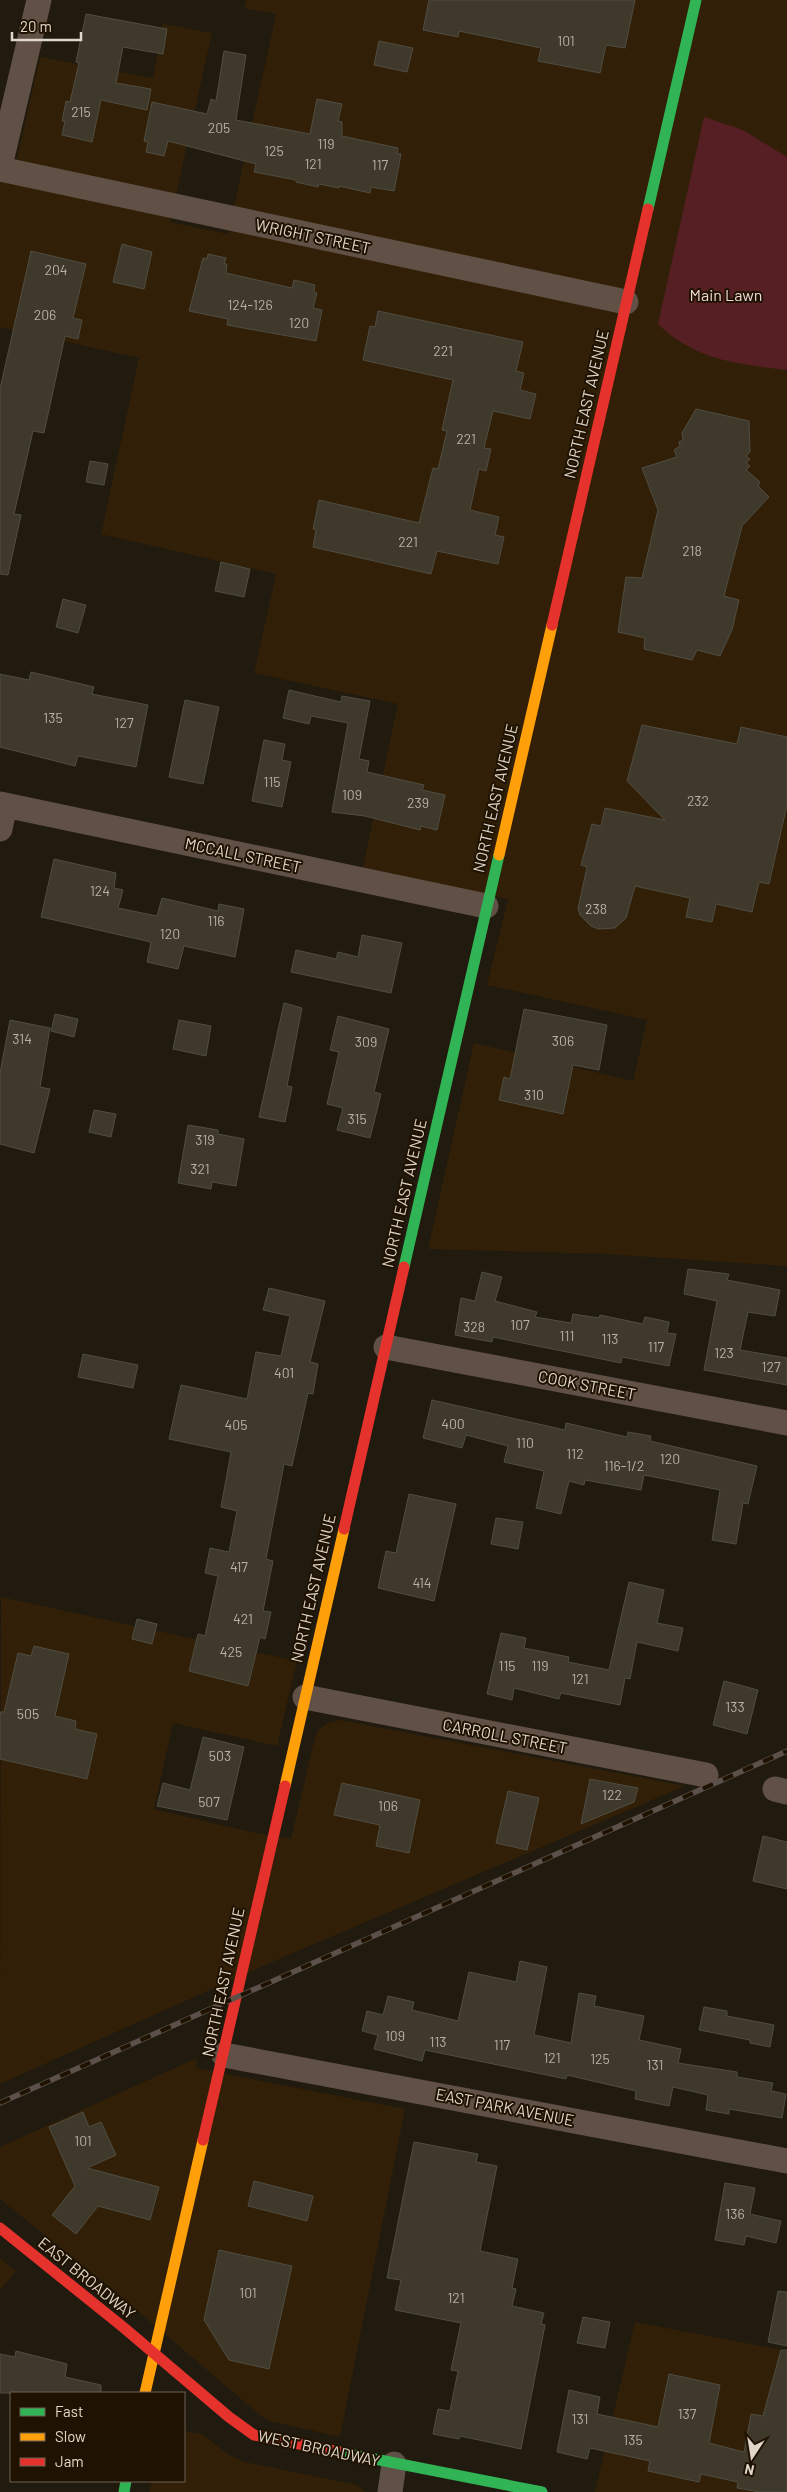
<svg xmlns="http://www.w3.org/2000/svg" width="787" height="2492" font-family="Barlow,sans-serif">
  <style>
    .built { fill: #312007 }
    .green { fill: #551f23 }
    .building { fill: #3e392a; stroke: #504d43 }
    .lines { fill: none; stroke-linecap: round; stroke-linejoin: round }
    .street { stroke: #605046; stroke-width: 25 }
    .fast { stroke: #30b455; stroke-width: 11 }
    .slow { stroke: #ff9f0a; stroke-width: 11 }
    .jam { stroke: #e5322d; stroke-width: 11 }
    .rail-casing { stroke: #5c514a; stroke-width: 5.5 }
    .rail { stroke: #1f1201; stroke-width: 4; stroke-dasharray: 11; stroke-linecap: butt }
    .labels { text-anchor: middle; stroke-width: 4; stroke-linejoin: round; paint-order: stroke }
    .number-label { font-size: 14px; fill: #b8b0a3 }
    .street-label { font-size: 16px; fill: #e0d7cb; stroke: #1f1201 }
    .park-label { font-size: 16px; fill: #f0d6d6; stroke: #1f1201 }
  </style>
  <rect width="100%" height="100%" fill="#211a0f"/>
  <path class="built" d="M 246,0 L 787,0 L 787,1266 L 606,1254 L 428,1249 L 474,1043 L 633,1081 L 647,1020 L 487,985 L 508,899 L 363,867 L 398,704 L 254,673 L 276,574 L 101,534 L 139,358 L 0,327 L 0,156 L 17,159 L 40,57 L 153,78 L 163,24 L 212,33 L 170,222 L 228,234 L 276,14 L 244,8 Z
    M 1,1597 L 297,1661 L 277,1746 L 173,1723 L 154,1809 L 251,1832 L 291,1839 L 314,1742 L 318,1730 L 328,1723 L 340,1720 L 685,1786 L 272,1962 L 0,2084 Z
    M 197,2058 L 196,2068 L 405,2109 L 340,2437 L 270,2421 L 261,2416 L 117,2293 L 0,2199 L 0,2147 Z
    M 0,2258 L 16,2271 L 0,2290 Z
    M 635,2322 L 787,2351 L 787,2492 L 595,2492 Z
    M 184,2431 L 202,2434 L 229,2455 L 245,2462 L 357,2485 L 366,2492 L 149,2492 L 152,2481 L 184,2481 Z"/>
  <path class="green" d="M 704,117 L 743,130 L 787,157 L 787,370 C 738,364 694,360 658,324 Z"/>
  <path class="building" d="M 429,0 L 635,0 L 625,48 L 606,45 L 600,73 L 538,61 L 541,48 L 459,31 L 458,37 L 423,30 Z
    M 86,14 L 167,29 L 163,54 L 123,47 L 116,83 L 151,89 L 147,110 L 101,100 L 92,142 L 62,135 L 65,121 L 62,121 L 66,101 L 70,102 L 79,63 L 76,62 Z
    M 379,41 L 413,48 L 407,72 L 374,65 Z
    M 224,51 L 246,55 L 236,120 L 310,134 L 317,99 L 342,104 L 338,121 L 342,122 L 342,136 L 398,148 L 397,154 L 401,154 L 394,191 L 371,187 L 370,193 L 339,186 L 339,188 L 319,184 L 318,187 L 296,182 L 296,180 L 254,172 L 256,164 L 168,141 L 164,156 L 146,152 L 148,142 L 144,141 L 152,102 L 207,114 L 211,99 L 216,101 Z
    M 122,244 L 152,252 L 144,289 L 113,282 Z
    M 31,251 L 86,264 L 73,318 L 82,320 L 78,339 L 65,336 L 44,433 L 33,431 L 14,514 L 21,515 L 8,575 L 0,574 L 0,389 Z
    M 208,254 L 226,258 L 224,264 L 227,264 L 226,273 L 292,288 L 294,280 L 315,285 L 314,292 L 317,293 L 313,308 L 322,310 L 316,341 L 227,325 L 228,319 L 189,311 L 203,258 L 207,259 Z
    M 378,311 L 523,342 L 516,371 L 524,373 L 520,390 L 536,394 L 530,419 L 493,411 L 484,448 L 491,449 L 486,471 L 479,469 L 470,510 L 499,517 L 495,535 L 504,537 L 498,564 L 437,551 L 431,574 L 313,547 L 316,530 L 313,529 L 319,500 L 419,523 L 433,468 L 438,469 L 447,431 L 442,430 L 453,380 L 363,360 L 370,326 L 375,327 Z
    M 696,409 L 749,421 L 750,452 L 746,456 L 750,459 L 746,463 L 750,466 L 746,470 L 760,482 L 758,486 L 769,497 L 742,526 L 724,596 L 739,600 L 732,630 L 720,656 L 697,650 L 692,660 L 644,649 L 645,638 L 618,632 L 626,577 L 642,578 L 658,510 L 642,468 L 677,457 L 674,450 L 680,446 L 679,442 L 683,440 L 682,433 Z
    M 90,461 L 108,464 L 104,485 L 86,482 Z
    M 221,562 L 250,569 L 244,597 L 215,591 Z
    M 63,599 L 86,605 L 78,633 L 56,627 Z
    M 31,672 L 94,687 L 92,694 L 148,705 L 136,767 L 78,756 L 75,766 L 0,747 L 0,674 L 29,680 Z
    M 289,690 L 341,702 L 342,696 L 370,701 L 359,759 L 369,761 L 367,772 L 424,785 L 422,790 L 445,795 L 437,830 L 421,826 L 420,830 L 365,816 L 332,812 L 348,723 L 311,716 L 309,724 L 283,718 Z
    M 185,700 L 219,707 L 203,784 L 169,777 Z
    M 642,725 L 737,744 L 741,727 L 787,737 L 787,805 L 769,884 L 759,882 L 752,912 L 716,904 L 712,922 L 686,917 L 690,898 L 635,886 L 626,918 L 615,928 L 598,929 L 591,926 L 580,915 L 578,909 L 587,867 L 581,865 L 592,824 L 601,826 L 605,808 L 665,820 L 627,781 Z
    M 264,740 L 285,744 L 282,760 L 291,762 L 282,807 L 252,801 Z
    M 54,859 L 116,873 L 114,888 L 123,890 L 118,908 L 157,916 L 162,898 L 218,911 L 219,904 L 244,909 L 235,957 L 184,946 L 178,969 L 147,962 L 151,942 L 41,917 Z
    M 362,935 L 402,943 L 391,993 L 291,972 L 296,950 L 336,959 L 338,952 L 358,957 Z
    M 284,1003 L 302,1008 L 287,1086 L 292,1087 L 285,1122 L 259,1117 Z
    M 524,1009 L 607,1025 L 599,1070 L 573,1065 L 563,1114 L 499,1100 L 504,1077 L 510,1079 Z
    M 55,1014 L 78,1019 L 74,1037 L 51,1031 Z
    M 338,1016 L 389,1029 L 374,1092 L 381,1094 L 370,1138 L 337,1130 L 343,1108 L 327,1104 L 339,1052 L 330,1050 Z
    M 10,1020 L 50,1028 L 40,1087 L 50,1089 L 34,1153 L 0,1144 L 0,1073 Z
    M 179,1020 L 211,1026 L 206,1056 L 173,1049 Z
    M 94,1110 L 116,1114 L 111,1137 L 89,1132 Z
    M 188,1125 L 218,1130 L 218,1134 L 244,1139 L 236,1186 L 212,1182 L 211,1189 L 178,1183 Z
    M 688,1269 L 729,1274 L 727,1280 L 780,1290 L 775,1316 L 748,1312 L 740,1350 L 787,1358 L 787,1385 L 704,1370 L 717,1301 L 684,1294 Z
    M 482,1272 L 502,1277 L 495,1301 L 537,1312 L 535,1317 L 571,1323 L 573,1314 L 599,1318 L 600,1315 L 643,1324 L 645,1317 L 669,1322 L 667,1333 L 676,1334 L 669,1366 L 622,1357 L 621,1363 L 493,1337 L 492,1342 L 455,1335 L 461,1298 L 475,1301 Z
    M 269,1288 L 325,1301 L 310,1362 L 318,1364 L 313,1394 L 308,1393 L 292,1466 L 284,1464 L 266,1559 L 273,1561 L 263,1611 L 271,1612 L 265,1639 L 260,1637 L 248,1686 L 189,1671 L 198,1634 L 205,1636 L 218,1576 L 205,1573 L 210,1548 L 229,1552 L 237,1511 L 221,1507 L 231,1452 L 169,1439 L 181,1385 L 247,1399 L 256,1352 L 281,1356 L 290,1316 L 263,1310 Z
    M 83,1354 L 138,1365 L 133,1388 L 78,1377 Z
    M 432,1400 L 565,1430 L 566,1423 L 627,1437 L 628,1432 L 651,1436 L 650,1441 L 757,1466 L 748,1504 L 743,1503 L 736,1544 L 712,1540 L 720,1490 L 644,1475 L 641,1490 L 585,1480 L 584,1485 L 569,1481 L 561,1514 L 536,1508 L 544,1471 L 504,1462 L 508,1446 L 466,1435 L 462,1448 L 423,1438 Z
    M 409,1494 L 456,1504 L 434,1601 L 378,1588 L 386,1551 L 396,1553 Z
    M 496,1518 L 523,1522 L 518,1549 L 491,1544 Z
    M 629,1582 L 664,1590 L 657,1623 L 683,1628 L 678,1651 L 637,1642 L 630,1679 L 625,1678 L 620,1705 L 561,1693 L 559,1699 L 514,1688 L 512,1700 L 487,1694 L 501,1633 L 526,1638 L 524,1648 L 569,1657 L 568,1662 L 609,1670 Z
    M 137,1619 L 157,1624 L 152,1644 L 132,1639 Z
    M 34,1646 L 69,1654 L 55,1716 L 76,1721 L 75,1729 L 97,1734 L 87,1779 L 0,1759 L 0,1712 L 4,1712 L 18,1653 L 31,1656 Z
    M 724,1681 L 758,1690 L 747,1734 L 713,1725 Z
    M 203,1737 L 244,1747 L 227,1820 L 157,1806 L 163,1783 L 190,1790 Z
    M 590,1779 L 638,1788 L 634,1802 L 581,1824 Z
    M 342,1783 L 420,1800 L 409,1853 L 376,1846 L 380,1825 L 334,1815 Z
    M 508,1791 L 539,1798 L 527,1850 L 496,1843 Z
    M 763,1836 L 787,1842 L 787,1889 L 753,1881 Z
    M 520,1961 L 547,1967 L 534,2035 L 571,2043 L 579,1993 L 596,1996 L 594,2006 L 644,2016 L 639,2040 L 681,2049 L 678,2063 L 737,2072 L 737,2077 L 773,2083 L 771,2091 L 786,2094 L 782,2118 L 729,2109 L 729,2114 L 706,2110 L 708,2095 L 673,2087 L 669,2106 L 635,2099 L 636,2091 L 567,2075 L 566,2079 L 425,2050 L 422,2061 L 374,2049 L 378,2035 L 362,2031 L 367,2011 L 383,2015 L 388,1996 L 414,2002 L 412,2010 L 458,2021 L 469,1972 L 516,1982 Z
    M 704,2007 L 727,2011 L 727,2016 L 774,2025 L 770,2047 L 750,2043 L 750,2040 L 699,2030 Z
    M 83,2112 L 89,2127 L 101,2122 L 116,2155 L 87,2168 L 159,2187 L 150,2220 L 98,2206 L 76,2234 L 52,2215 L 75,2186 L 49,2127 Z
    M 414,2142 L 478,2154 L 476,2162 L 497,2166 L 480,2251 L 518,2259 L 512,2288 L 516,2289 L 512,2306 L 544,2313 L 541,2324 L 545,2325 L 521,2449 L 460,2436 L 459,2439 L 433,2434 L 438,2409 L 450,2411 L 458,2371 L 451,2370 L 461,2323 L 395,2310 L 401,2280 L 387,2278 Z
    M 254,2181 L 313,2196 L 307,2221 L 248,2206 Z
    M 725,2183 L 755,2188 L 750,2214 L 781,2221 L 776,2243 L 746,2236 L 744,2245 L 715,2240 Z
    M 219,2250 L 292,2266 L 269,2369 L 229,2360 L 204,2320 Z
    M 778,2291 L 787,2292 L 787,2346 L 768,2342 Z
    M 583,2317 L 610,2322 L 605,2348 L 577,2343 Z
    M 781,2350 L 787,2350 L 787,2492 L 760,2492 L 737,2488 L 738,2482 L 701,2474 L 699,2482 L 648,2471 L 650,2461 L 590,2448 L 587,2459 L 557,2452 L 569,2390 L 600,2397 L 597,2414 L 658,2427 L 669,2374 L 720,2385 L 709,2443 L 744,2452 L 751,2414 L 763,2416 Z
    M 16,2351 L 67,2364 L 65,2377 L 101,2385 L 101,2393 L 0,2393 L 0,2354 L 15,2357 Z"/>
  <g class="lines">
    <path class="street" d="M 0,166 L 39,0
      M 0,169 L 626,302
      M 0,804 L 486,906
      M 0,829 L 5,805
      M 386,1347 L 787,1423
      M 305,1697 L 706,1775
      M 775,1789 L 787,1792
      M 224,2055 L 787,2161
      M 390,2492 L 394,2464"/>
    <path class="fast" d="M 648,209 L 696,0
      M 404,1267 L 499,855
      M 339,2452 L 542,2492
      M 124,2492 L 126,2481"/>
    <path class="slow" d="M 499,855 L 552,625
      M 285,1786 L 344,1529
      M 145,2393 L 203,2140"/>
    <path class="jam" d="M 552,625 L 648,209
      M 344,1529 L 404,1267
      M 203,2140 L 285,1786
      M 0,2228 L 123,2327 L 229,2417 L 254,2435 L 339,2452"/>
    <defs>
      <path id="rail" d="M 0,2103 L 787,1751"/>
    </defs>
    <use href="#rail" class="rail-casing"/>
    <use href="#rail" class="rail"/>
  </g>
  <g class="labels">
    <g class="number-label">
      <text x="566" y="46">101</text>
      <text x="81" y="117">215</text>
      <text x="219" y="133">205</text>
      <text x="326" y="149">119</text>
      <text x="274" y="156">125</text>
      <text x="313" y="169">121</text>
      <text x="380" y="170">117</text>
      <text x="56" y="275">204</text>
      <text x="250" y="310">124-126</text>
      <text x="45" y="320">206</text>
      <text x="299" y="328">120</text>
      <text x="443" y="356">221</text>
      <text x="466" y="444">221</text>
      <text x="408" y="547">221</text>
      <text x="692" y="556">218</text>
      <text x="53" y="723">135</text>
      <text x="124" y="728">127</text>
      <text x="272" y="787">115</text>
      <text x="352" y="800">109</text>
      <text x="698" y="806">232</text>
      <text x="418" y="808">239</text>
      <text x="100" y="896">124</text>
      <text x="596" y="914">238</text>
      <text x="216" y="926">116</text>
      <text x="170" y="939">120</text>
      <text x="22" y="1044">314</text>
      <text x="563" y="1046">306</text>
      <text x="366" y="1047">309</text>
      <text x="534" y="1100">310</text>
      <text x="357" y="1124">315</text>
      <text x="205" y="1145">319</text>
      <text x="200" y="1174">321</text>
      <text x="520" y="1330">107</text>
      <text x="474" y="1332">328</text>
      <text x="567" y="1341">111</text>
      <text x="610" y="1344">113</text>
      <text x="656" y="1352">117</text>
      <text x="724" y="1358">123</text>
      <text x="771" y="1372">127</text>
      <text x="284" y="1378">401</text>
      <text x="453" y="1429">400</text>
      <text x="236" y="1430">405</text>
      <text x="525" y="1448">110</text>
      <text x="575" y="1459">112</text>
      <text x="670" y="1464">120</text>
      <text x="624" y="1471">116-1/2</text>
      <text x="239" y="1572">417</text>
      <text x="422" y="1588">414</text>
      <text x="243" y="1624">421</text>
      <text x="231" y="1657">425</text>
      <text x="507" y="1671">115</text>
      <text x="540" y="1671">119</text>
      <text x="580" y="1684">121</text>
      <text x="735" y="1712">133</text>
      <text x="28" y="1719">505</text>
      <text x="220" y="1761">503</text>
      <text x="612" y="1800">122</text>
      <text x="209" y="1807">507</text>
      <text x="388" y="1811">106</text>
      <text x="395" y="2041">109</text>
      <text x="438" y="2047">113</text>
      <text x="502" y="2050">117</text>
      <text x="552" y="2063">121</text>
      <text x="600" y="2064">125</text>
      <text x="655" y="2070">131</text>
      <text x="83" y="2146">101</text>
      <text x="735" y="2219">136</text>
      <text x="248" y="2298">101</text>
      <text x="456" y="2303">121</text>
      <text x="687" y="2419">137</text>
      <text x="580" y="2424">131</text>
      <text x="633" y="2445">135</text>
    </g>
    <g class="street-label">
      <text transform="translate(313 236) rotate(12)" y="6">WRIGHT STREET</text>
      <text transform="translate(586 404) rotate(-77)" y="6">NORTH EAST AVENUE</text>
      <text transform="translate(495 798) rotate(-77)" y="6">NORTH EAST AVENUE</text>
      <text transform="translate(243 855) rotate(12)" y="6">MCCALL STREET</text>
      <text transform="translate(404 1193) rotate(-77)" y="6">NORTH EAST AVENUE</text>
      <text transform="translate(587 1385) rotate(11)" y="6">COOK STREET</text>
      <text transform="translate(313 1588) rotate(-77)" y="6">NORTH EAST AVENUE</text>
      <text transform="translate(505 1736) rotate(11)" y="6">CARROLL STREET</text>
      <text transform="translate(223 1982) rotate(-78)" y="6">NORTH EAST AVENUE</text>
      <text transform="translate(505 2107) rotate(11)" y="6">EAST PARK AVENUE</text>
      <text transform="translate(87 2278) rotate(39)" y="6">EAST BROADWAY</text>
      <text transform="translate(319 2448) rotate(12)" y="6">WEST BROADWAY</text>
    </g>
    <g class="park-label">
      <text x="726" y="301">Main Lawn</text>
    </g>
  </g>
  <rect x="10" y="2392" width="175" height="90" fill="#1f1201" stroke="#6c6152"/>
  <rect x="20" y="2408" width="25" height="8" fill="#30b455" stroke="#6c6152"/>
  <text x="55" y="2417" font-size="15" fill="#e0d7cb">Fast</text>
  <rect x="20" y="2433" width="25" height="8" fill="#ff9f0a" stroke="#6c6152"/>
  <text x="55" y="2442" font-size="15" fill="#e0d7cb">Slow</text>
  <rect x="20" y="2458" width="25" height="8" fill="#e5322d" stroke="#6c6152"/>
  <text x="55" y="2467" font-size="15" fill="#e0d7cb">Jam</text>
  <g transform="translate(752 2457) rotate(192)" stroke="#1f1201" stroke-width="4" paint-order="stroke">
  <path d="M0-4L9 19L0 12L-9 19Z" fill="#e0d7cb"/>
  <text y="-8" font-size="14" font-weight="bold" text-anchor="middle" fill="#e0d7cb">N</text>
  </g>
  <path d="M12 32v8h69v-8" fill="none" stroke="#e0d7cb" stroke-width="2.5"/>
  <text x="20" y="32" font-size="15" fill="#e0d7cb" stroke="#1f1201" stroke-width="4" paint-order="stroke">20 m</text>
</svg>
